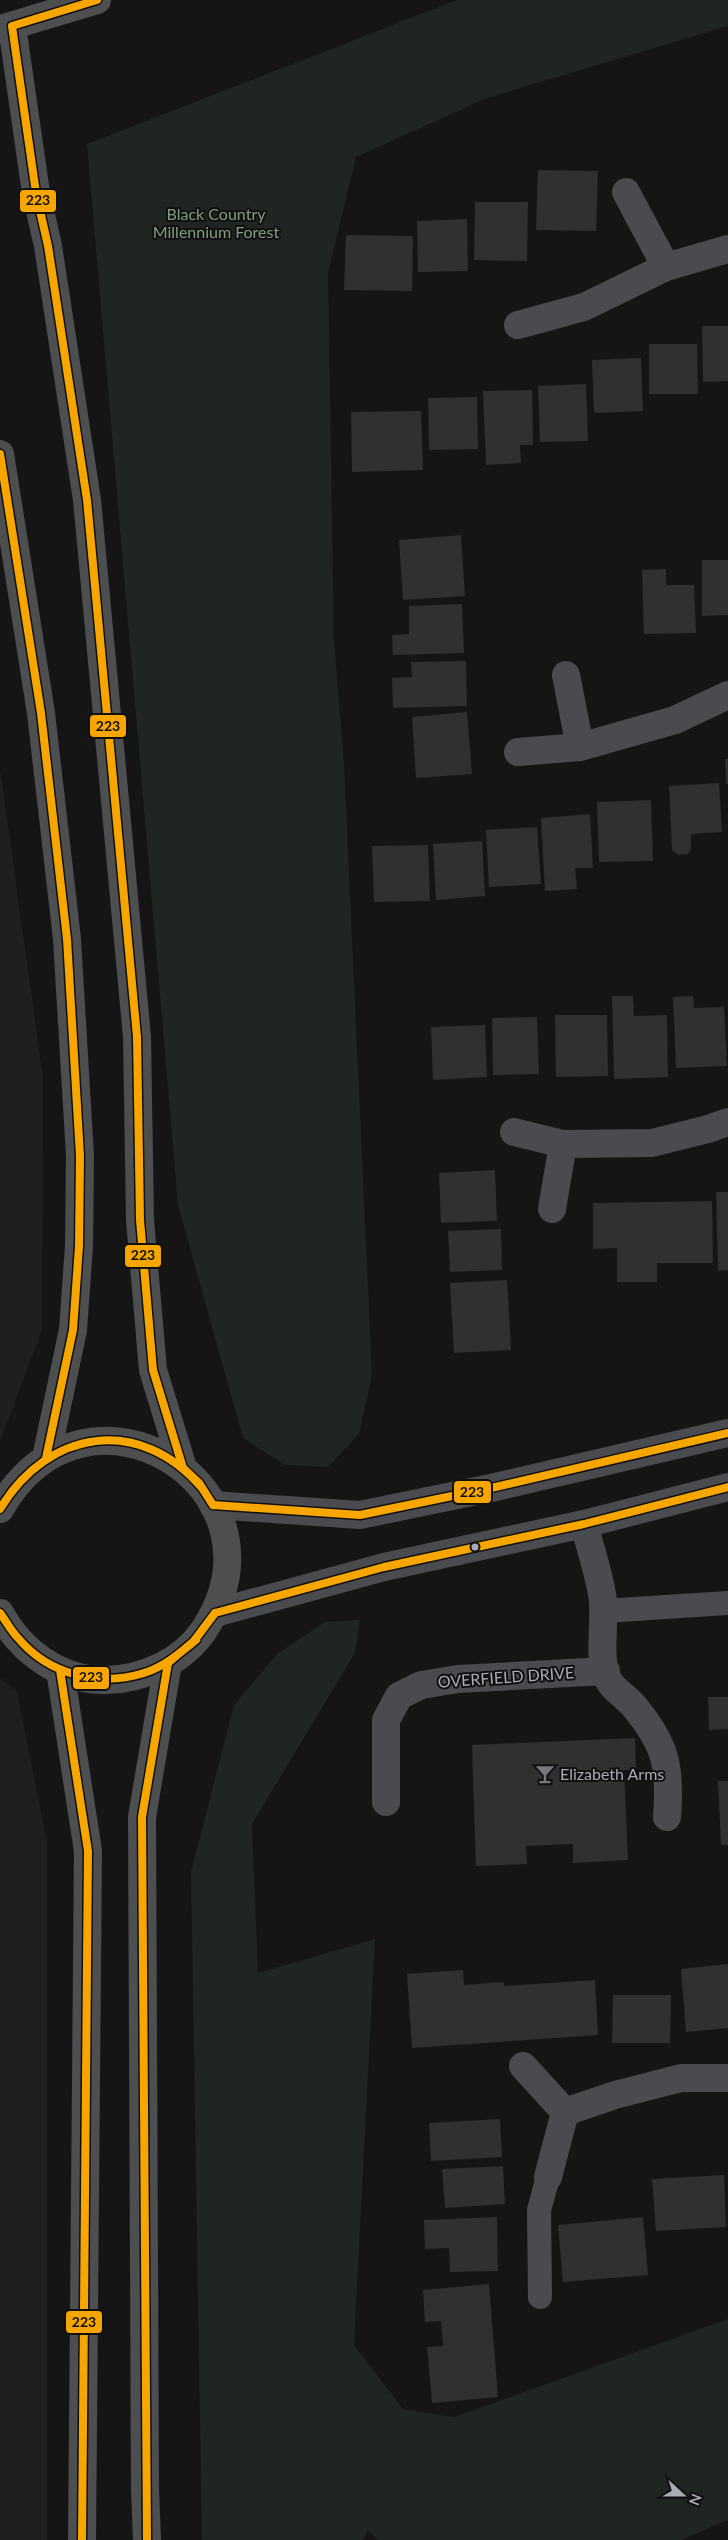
<svg xmlns="http://www.w3.org/2000/svg" width="728" height="2540" font-family="Lato,sans-serif">
  <style>
    .built { fill: #1f1f21 }
    .green { fill: #1f2520 }
    .building { fill: #303031 }
    .lines { fill: none; stroke-linecap: round; stroke-linejoin: round }
    .service { stroke: #4a4b4e; stroke-width: 24 }
    .minor { stroke: #4a4b4e; stroke-width: 28 }
    .trunk { stroke: #4c4e50; stroke-width: 28 }
    .bus-1-casing { stroke: #101011; stroke-width: 11 }
    .bus-1 { stroke: #f7a600; stroke-width: 8 }
    .bus-dot { fill: #a8acb5; stroke: #101011; stroke-width: 2 }
    .labels { text-anchor: middle; stroke-width: 4; stroke-linejoin: round; paint-order: stroke }
    .park-label { font-size: 16px; fill: #819e81; stroke: #101011 }
    .street-label { font-size: 16px; fill: #a8acb5; stroke: #101011 }
    .poi-label { font-size: 16px; fill: #a8acb5; stroke: #101011; text-anchor: start }
    .line-badge { stroke: #101011; stroke-width: 2 }
    .pale-badge-label { font-size: 14px; text-anchor: middle; font-weight: bold; fill: #111 }
  </style>
  <rect width="100%" height="100%" fill="#151516"/>
  <path class="built" d="M 0,768 L 43,1078 L 42,1330 L 0,1442 Z
    M 0,1678 L 17,1691 L 47,1841 L 47,2540 L 0,2540 Z"/>
  <path class="green" d="M 457,0 L 728,0 L 728,26 L 487,98 L 356,157 L 328,273 L 334,640 L 344,764 L 372,1375 L 359,1434 L 328,1467 L 285,1465 L 243,1438 L 178,1205 L 87,144 Z
    M 360,1620 L 355,1653 L 252,1824 L 258,1973 L 375,1939 L 354,2345 L 403,2409 L 454,2417 L 728,2319 L 728,2520 L 681,2540 L 378,2540 L 368,2530 L 363,2540 L 202,2540 L 191,1872 L 234,1705 L 277,1654 L 325,1622 Z"/>
  <path class="building" d="M 538,170 L 598,171 L 596,231 L 536,230 Z
    M 475,202 L 528,202 L 527,261 L 474,260 Z
    M 467,219 L 468,271 L 418,272 L 417,221 Z
    M 346,235 L 413,236 L 412,291 L 344,290 Z
    M 702,326 L 728,326 L 728,381 L 703,382 Z
    M 649,344 L 697,344 L 698,394 L 649,394 Z
    M 641,358 L 643,411 L 594,413 L 592,360 Z
    M 586,384 L 588,441 L 540,442 L 538,386 Z
    M 532,390 L 533,445 L 520,445 L 521,463 L 486,465 L 483,391 Z
    M 477,397 L 478,449 L 429,450 L 428,398 Z
    M 421,411 L 423,470 L 352,472 L 351,412 Z
    M 461,535 L 465,596 L 403,600 L 399,540 Z
    M 702,560 L 728,560 L 728,615 L 702,616 Z
    M 666,569 L 666,585 L 694,585 L 696,633 L 644,634 L 642,570 Z
    M 462,604 L 464,653 L 393,655 L 392,635 L 409,634 L 409,606 Z
    M 466,661 L 467,706 L 393,708 L 392,678 L 412,677 L 411,662 Z
    M 467,712 L 472,774 L 416,778 L 412,717 Z
    M 725,759 L 728,759 L 728,784 L 726,784 Z
    M 719,783 L 722,832 L 691,834 L 691,849 L 688,854 L 678,855 L 672,850 L 669,786 Z
    M 651,800 L 653,861 L 599,862 L 597,802 Z
    M 590,814 L 593,868 L 575,868 L 577,889 L 545,891 L 541,818 Z
    M 537,827 L 541,884 L 489,887 L 486,830 Z
    M 482,841 L 485,896 L 436,900 L 433,844 Z
    M 428,845 L 430,901 L 374,902 L 372,846 Z
    M 612,996 L 633,996 L 634,1016 L 667,1015 L 668,1077 L 614,1079 Z
    M 693,996 L 694,1008 L 724,1007 L 727,1066 L 676,1068 L 673,997 Z
    M 555,1015 L 607,1015 L 608,1076 L 556,1077 Z
    M 537,1017 L 539,1074 L 493,1075 L 492,1018 Z
    M 485,1025 L 487,1077 L 433,1080 L 431,1027 Z
    M 495,1170 L 497,1221 L 441,1223 L 439,1173 Z
    M 716,1192 L 728,1192 L 728,1270 L 718,1271 Z
    M 712,1201 L 713,1263 L 657,1263 L 657,1282 L 617,1282 L 617,1248 L 593,1249 L 593,1203 Z
    M 501,1229 L 502,1270 L 450,1272 L 448,1231 Z
    M 507,1280 L 511,1350 L 454,1353 L 450,1283 Z
    M 708,1697 L 728,1697 L 728,1729 L 709,1730 Z
    M 635,1738 L 636,1770 L 624,1770 L 628,1860 L 573,1863 L 573,1844 L 526,1846 L 527,1864 L 476,1866 L 472,1745 Z
    M 718,1781 L 728,1781 L 728,1845 L 721,1845 Z
    M 728,1964 L 728,2028 L 686,2032 L 681,1969 Z
    M 463,1970 L 464,1985 L 504,1982 L 504,1986 L 595,1980 L 598,2035 L 412,2048 L 407,1974 Z
    M 613,1995 L 671,1995 L 670,2043 L 612,2043 Z
    M 500,2119 L 502,2157 L 431,2161 L 429,2123 Z
    M 503,2166 L 505,2204 L 445,2208 L 442,2169 Z
    M 724,2175 L 726,2227 L 656,2231 L 652,2179 Z
    M 497,2217 L 498,2271 L 450,2272 L 449,2248 L 425,2249 L 424,2220 Z
    M 643,2217 L 648,2275 L 563,2282 L 558,2225 Z
    M 489,2284 L 498,2397 L 432,2403 L 427,2347 L 443,2346 L 441,2321 L 425,2322 L 423,2290 Z"/>
  <g class="lines">
    <path class="service" d="M 604,1611 L 728,1603
      M 540,2297 L 539,2210 L 548,2177"/>
    <path class="minor" d="M 626,192 L 666,267
      M 518,325 L 584,307 L 666,267 L 728,249
      M 566,675 L 580,747 L 675,720 L 728,695
      M 518,752 L 580,747
      M 514,1132 L 563,1144 L 652,1143 L 708,1129 L 728,1122
      M 552,1209 L 563,1144
      M 213,1505 L 360,1515 L 491,1488 L 728,1433
      M 584,1524 C 590,1547 598,1571 602,1594 C 607,1620 596,1659 609,1681 C 614,1690 626,1697 633,1705 C 666,1744 671,1767 667,1817
      M 215,1613 L 384,1567 L 584,1524 L 728,1487
      M 386,1802 L 386,1720 L 399,1696 L 421,1685 L 458,1679 L 606,1671
      M 523,2066 L 565,2112 L 548,2177
      M 565,2112 L 615,2095 L 681,2078 L 728,2078"/>
    <path class="trunk" d="M 12,26 L 36,193 L 48,246 L 87,500 L 137,1037 L 140,1220 L 153,1370 L 183,1468
      M 0,29 L 97,0
      M 0,454 L 41,713 L 67,939 L 80,1156 L 79,1246 L 73,1330 L 46,1458
      M 0,1509 C 87,1356 297,1489 204,1630 C 182,1662 144,1679 106,1680 C 61,1681 21,1652 0,1613
      M 60,1670 L 88,1851 L 82,2540
      M 147,2540 L 145,2489 L 142,1817 L 168,1663"/>
    <defs>
      <path id="bus-1" d="M 97,0 L 12,26 L 36,193 L 48,246 L 87,500 L 137,1037 L 140,1220 L 153,1370 L 183,1468 L 199,1483 L 213,1505
        M 0,454 L 41,713 L 67,939 L 80,1156 L 79,1246 L 73,1330 L 46,1458
        M 213,1505 L 360,1515 L 491,1488 L 728,1433
        M 0,1509 C 48,1429 140,1415 202,1488
        M 0,1613 C 6,1621 11,1631 18,1638 C 49,1675 99,1687 144,1673 C 164,1667 180,1653 196,1640
        M 215,1613 L 384,1567 L 584,1524 L 728,1487
        M 60,1670 L 88,1851 L 82,2540
        M 147,2540 L 142,1817 L 168,1663 L 194,1641 L 215,1613"/>
    </defs>
    <use href="#bus-1" class="bus-1-casing"/>
    <use href="#bus-1" class="bus-1"/>
  </g>
  <defs>
    <symbol id="bar-bare" viewBox="-9 -9 18 18"><path d="M-6-5H6L.8 .8V4.5H3.5V6h-7V4.5H-.8V.8Z" fill="#75777d" stroke="#101011" stroke-width="2.5" paint-order="stroke"/></symbol>
  </defs>
  <g fill-rule="evenodd">
    <use href="#bar-bare" x="531" y="1760" width="28" height="28"/>
  </g>
  <circle class="bus-dot" cx="475" cy="1547" r="4.5"/>
  <g class="labels">
    <g class="park-label">
      <text x="216" y="220">Black Country<tspan x="216" dy="18">Millennium Forest</tspan></text>
    </g>
    <g class="street-label">
      <text transform="translate(506 1677) rotate(-4)" y="6">OVERFIELD DRIVE</text>
    </g>
    <g class="poi-label">
      <text x="560" y="1780">Elizabeth Arms</text>
    </g>
  </g>
  <g class="line-badge">
    <rect x="19" y="189" width="38" height="24" rx="5" fill="#f7a600"/>
    <rect x="89" y="714" width="38" height="24" rx="5" fill="#f7a600"/>
    <rect x="124" y="1244" width="38" height="24" rx="5" fill="#f7a600"/>
    <rect x="453" y="1480" width="39" height="24" rx="5" fill="#f7a600"/>
    <rect x="72" y="1666" width="38" height="24" rx="5" fill="#f7a600"/>
    <rect x="65" y="2310" width="38" height="24" rx="5" fill="#f7a600"/>
  </g>
  <g class="pale-badge-label">
    <text x="38" y="205">223</text>
    <text x="108" y="731">223</text>
    <text x="143" y="1260">223</text>
    <text x="472" y="1497">223</text>
    <text x="91" y="1682">223</text>
    <text x="84" y="2327">223</text>
  </g>
  <g transform="translate(683 2495) rotate(111)" stroke="#101011" stroke-width="4" paint-order="stroke">
  <path d="M0-4L9 19L0 12L-9 19Z" fill="#a8acb5"/>
  <text y="-8" font-size="14" font-weight="bold" text-anchor="middle" fill="#a8acb5">N</text>
  </g>
</svg>
